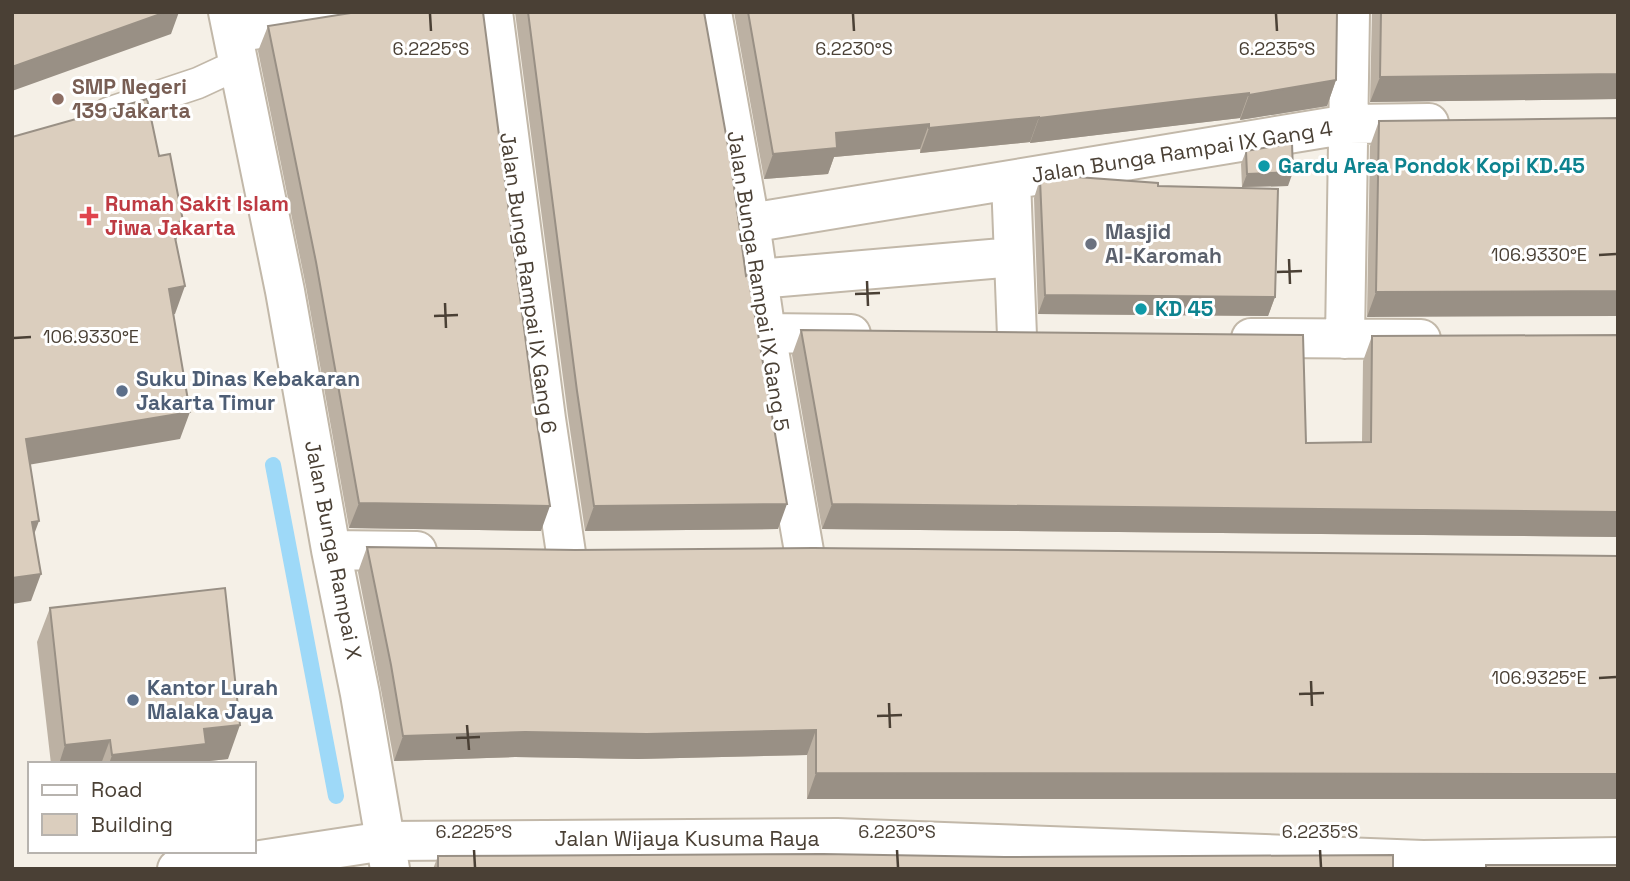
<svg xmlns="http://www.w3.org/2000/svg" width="1630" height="881" font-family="'Space Grotesk',sans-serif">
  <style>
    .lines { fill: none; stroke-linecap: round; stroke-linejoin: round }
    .stream { stroke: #9ed9f8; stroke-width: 16 }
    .service-casing { stroke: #c2b8a9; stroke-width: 33 }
    .minor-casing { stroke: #c2b8a9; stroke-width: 42 }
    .tertiary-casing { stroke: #c2b8a9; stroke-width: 42 }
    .service { stroke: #fff; stroke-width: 30 }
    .minor { stroke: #fff; stroke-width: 38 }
    .tertiary { stroke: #fff; stroke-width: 38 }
    .wall { fill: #bcb1a3 }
    .shaded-wall { fill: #999085 }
    .building { fill: #dbcebe; stroke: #999085; stroke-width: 2 }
    .ticks { fill: none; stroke: #4a4035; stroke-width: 2.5 }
    .education-dot { fill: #8d6e63; stroke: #fff; stroke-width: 2.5 }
    .culture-dot { fill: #0f9aa8; stroke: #fff; stroke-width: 2.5 }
    .health-dot { fill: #e0444e; stroke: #fff; stroke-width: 2.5 }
    .worship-dot { fill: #6b7280; stroke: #fff; stroke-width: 2.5 }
    .service-dot { fill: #5c6f8a; stroke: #fff; stroke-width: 2.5 }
    .labels { text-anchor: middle; stroke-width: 6; stroke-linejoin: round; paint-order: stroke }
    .education-label { font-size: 21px; font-weight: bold; fill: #785e54; stroke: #fff; text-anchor: start }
    .street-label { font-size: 21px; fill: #4a4035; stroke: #fff }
    .culture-label { font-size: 21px; font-weight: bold; fill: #0d838f; stroke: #fff; text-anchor: start }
    .health-label { font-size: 21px; font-weight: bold; fill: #be3a42; stroke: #fff; text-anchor: start }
    .worship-label { font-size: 21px; font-weight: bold; fill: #5b616d; stroke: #fff; text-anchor: start }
    .service-label { font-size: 21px; font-weight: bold; fill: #4e5e75; stroke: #fff; text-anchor: start }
    .ticks-label { font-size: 18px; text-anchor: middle; fill: #4a4035; stroke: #fff; stroke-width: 6; stroke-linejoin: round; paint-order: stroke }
  </style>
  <rect width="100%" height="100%" fill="#f5f0e7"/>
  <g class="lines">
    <path class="stream" d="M 273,465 L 336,796"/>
    <defs>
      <path id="service" d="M 108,113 L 198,83 L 239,64"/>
      <path id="minor" d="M 228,12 L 285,291 L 331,550 L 360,694 L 390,869
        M 493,12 L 546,419 L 566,553
        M 712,12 L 750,223 L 766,333 L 804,551
        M 233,33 L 370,12
        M 1011,180 L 1017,336
        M 750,223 L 1349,124 L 1429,123
        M 758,279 L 1014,257
        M 766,333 L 851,334
        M 1251,338 L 1421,339
        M 1345,339 L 1350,12
        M 331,550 L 417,551"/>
      <path id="tertiary" d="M 177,869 L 248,862 L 385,841 L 837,838 L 1423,860 L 1618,857"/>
    </defs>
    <use href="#service" class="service-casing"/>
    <use href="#minor" class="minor-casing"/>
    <use href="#tertiary" class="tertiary-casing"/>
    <use href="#service" class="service"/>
    <use href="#minor" class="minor"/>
    <use href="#tertiary" class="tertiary"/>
  </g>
  <path class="wall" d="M 515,12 L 704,12 L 778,529 L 585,531 L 568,416 Z
    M 734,12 L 1337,12 L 1336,80 L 1327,106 L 1240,120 L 1240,118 L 1179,125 L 1030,143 L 1030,142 L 920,153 L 920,149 L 834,157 L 828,174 L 764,179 Z
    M 1372,12 L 1618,12 L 1618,99 L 1370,102 Z
    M 268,26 L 541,531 L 349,528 L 306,287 L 258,51 Z
    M 1618,118 L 1367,317 L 1370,146 L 1379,121 Z
    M 1246,151 L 1288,186 L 1242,187 L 1241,164 Z
    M 1040,179 L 1158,186 L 1275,297 L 1268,316 L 1038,314 L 1034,198 Z
    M 801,330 L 1306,443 L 1362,442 L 1363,361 L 1372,336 L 1618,335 L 1618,537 L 822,529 L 792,355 Z
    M 367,547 L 575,550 L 1618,556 L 1618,799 L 807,799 L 807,755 L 638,759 L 515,757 L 394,761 L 381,690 L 358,572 Z
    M 50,608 L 228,759 L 200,762 L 199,764 L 51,764 L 37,642 Z
    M 438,856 L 1393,869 L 433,869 Z"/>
  <path class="shaded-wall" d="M 166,12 L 179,12 L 171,34 L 12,91 L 12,67 Z
    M 1618,74 L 1618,99 L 1370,102 L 1380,77 Z
    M 1336,80 L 1327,106 L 1240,120 L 1249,95 Z
    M 1249,93 L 1240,118 L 1030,143 L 1039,118 Z
    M 1039,117 L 1030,142 L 920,153 L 929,128 Z
    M 929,124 L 920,149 L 834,157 L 828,174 L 764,179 L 773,154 L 836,133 Z
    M 1293,172 L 1288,186 L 1242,187 L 1247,174 Z
    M 183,221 L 173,249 L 172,223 Z
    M 185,286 L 175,314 L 159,317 L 169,289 Z
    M 1618,291 L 1618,316 L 1367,317 L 1376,292 Z
    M 1045,295 L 1275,297 L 1268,316 L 1038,314 Z
    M 190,412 L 180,439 L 16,467 L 26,439 Z
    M 359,503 L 550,506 L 541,531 L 349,528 Z
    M 787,504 L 778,529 L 585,531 L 594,506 Z
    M 832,504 L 1618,512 L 1618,537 L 822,529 Z
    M 39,521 L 29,548 L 32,522 Z
    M 41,574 L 31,601 L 12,604 L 12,578 Z
    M 240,725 L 228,759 L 200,762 L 199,764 L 109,764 L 112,755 L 204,729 Z
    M 816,730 L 807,755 L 638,759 L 515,757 L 394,761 L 403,736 L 525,732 Z
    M 110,740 L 101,764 L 59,764 L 65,745 Z
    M 816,773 L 1618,774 L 1618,799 L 807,799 Z"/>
  <path class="building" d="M 12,12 L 166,12 L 12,67 Z
    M 357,12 L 483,12 L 533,397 L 550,506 L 359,503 L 316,262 L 268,26 Z
    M 528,12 L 704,12 L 730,157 L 746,276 L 748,275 L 787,504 L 594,506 L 577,391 Z
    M 748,12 L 1337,12 L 1336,80 L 1249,95 L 1249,93 L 1188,100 L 1039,118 L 1039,117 L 929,128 L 929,124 L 836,133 L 837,148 L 773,154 Z
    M 1381,12 L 1618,12 L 1618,74 L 1380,77 Z
    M 147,99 L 159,156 L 170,154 L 183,221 L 172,223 L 185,286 L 169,289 L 190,412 L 26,439 L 39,521 L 32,522 L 41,574 L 12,578 L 12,137 Z
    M 1618,118 L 1618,291 L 1376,292 L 1379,121 Z
    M 1292,143 L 1293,172 L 1247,174 L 1246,151 Z
    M 1063,176 L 1158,183 L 1158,186 L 1278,189 L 1275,297 L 1045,295 L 1040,179 Z
    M 801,330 L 1303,335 L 1306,443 L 1371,442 L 1372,336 L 1618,335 L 1618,512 L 832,504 Z
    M 367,547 L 575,550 L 813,548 L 1618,556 L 1618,774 L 816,773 L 816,730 L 647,734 L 525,732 L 403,736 L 391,665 Z
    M 225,588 L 240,725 L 204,729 L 206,744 L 112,755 L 110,740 L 65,745 L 50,608 Z
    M 823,854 L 1005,857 L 1393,855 L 1393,869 L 438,869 L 438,856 Z
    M 1486,865 L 1618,865 L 1618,869 L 1486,869 Z"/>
  <path class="ticks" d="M 430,14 L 431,31M 853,14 L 854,31M 1276,14 L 1277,31M 1599,255 L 1616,254M 1289,259 L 1290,284M 1277,272 L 1302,271M 867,281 L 868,306M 855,294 L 880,293M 445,303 L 446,328M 434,316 L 458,315M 14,338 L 31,337M 1599,678 L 1616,677M 1311,681 L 1312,706M 1299,694 L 1324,693M 889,703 L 890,728M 877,716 L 902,715M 467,725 L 469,750M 456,738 L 480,737M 474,850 L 475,867M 897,850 L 898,867M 1320,850 L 1321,867"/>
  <circle class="education-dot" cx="58" cy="99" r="7"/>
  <g class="culture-dot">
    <circle cx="1264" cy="166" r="7"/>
    <circle cx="1141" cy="309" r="7"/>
  </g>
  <path class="health-dot" d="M85.5 205.5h7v7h7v7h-7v7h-7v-7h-7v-7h7z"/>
  <circle class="worship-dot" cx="1091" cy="244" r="7"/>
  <g class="service-dot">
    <circle cx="122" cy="391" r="7"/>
    <circle cx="133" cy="700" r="7"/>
  </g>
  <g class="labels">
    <g class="education-label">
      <text x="72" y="94">SMP Negeri<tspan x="72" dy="24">139 Jakarta</tspan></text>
    </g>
    <g class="street-label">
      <text transform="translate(1182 152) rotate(-9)" y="7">Jalan Bunga Rampai IX Gang 4</text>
      <text transform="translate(758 281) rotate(81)" y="7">Jalan Bunga Rampai IX Gang 5</text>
      <text transform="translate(528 283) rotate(82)" y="7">Jalan Bunga Rampai IX Gang 6</text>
      <text transform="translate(333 550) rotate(79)" y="7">Jalan Bunga Rampai X</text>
      <text x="687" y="846">Jalan Wijaya Kusuma Raya</text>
    </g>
    <g class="culture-label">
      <text x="1278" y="173">Gardu Area Pondok Kopi KD.45</text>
      <text x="1155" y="316">KD 45</text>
    </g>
    <g class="health-label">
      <text x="105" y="211">Rumah Sakit Islam<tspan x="105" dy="24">Jiwa Jakarta</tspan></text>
    </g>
    <g class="worship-label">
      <text x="1105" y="239">Masjid<tspan x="1105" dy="24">Al-Karomah</tspan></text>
    </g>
    <g class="service-label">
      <text x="136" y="386">Suku Dinas Kebakaran<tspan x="136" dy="24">Jakarta Timur</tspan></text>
      <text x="147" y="695">Kantor Lurah<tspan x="147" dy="24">Malaka Jaya</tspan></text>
    </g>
  </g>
  <g class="ticks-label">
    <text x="431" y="55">6.2225°S</text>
    <text x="854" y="55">6.2230°S</text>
    <text x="1277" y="55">6.2235°S</text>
    <text x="1539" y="261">106.9330°E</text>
    <text x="91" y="343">106.9330°E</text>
    <text x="1539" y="684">106.9325°E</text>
    <text x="474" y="838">6.2225°S</text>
    <text x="897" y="838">6.2230°S</text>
    <text x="1320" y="838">6.2235°S</text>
  </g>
  <rect width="1630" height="881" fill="none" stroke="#4a4035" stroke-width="28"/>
  <rect x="28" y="762" width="228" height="91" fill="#ffffff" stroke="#b7b3ae" stroke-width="2"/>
  <rect x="42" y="785" width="35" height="10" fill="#ffffff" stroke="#b7b3ae" stroke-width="2"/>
  <text x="91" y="797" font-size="21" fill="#4a4035">Road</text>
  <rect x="42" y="814" width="35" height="21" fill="#dbcebe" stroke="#b7b3ae" stroke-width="2"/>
  <text x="91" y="832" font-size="21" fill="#4a4035">Building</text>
</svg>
